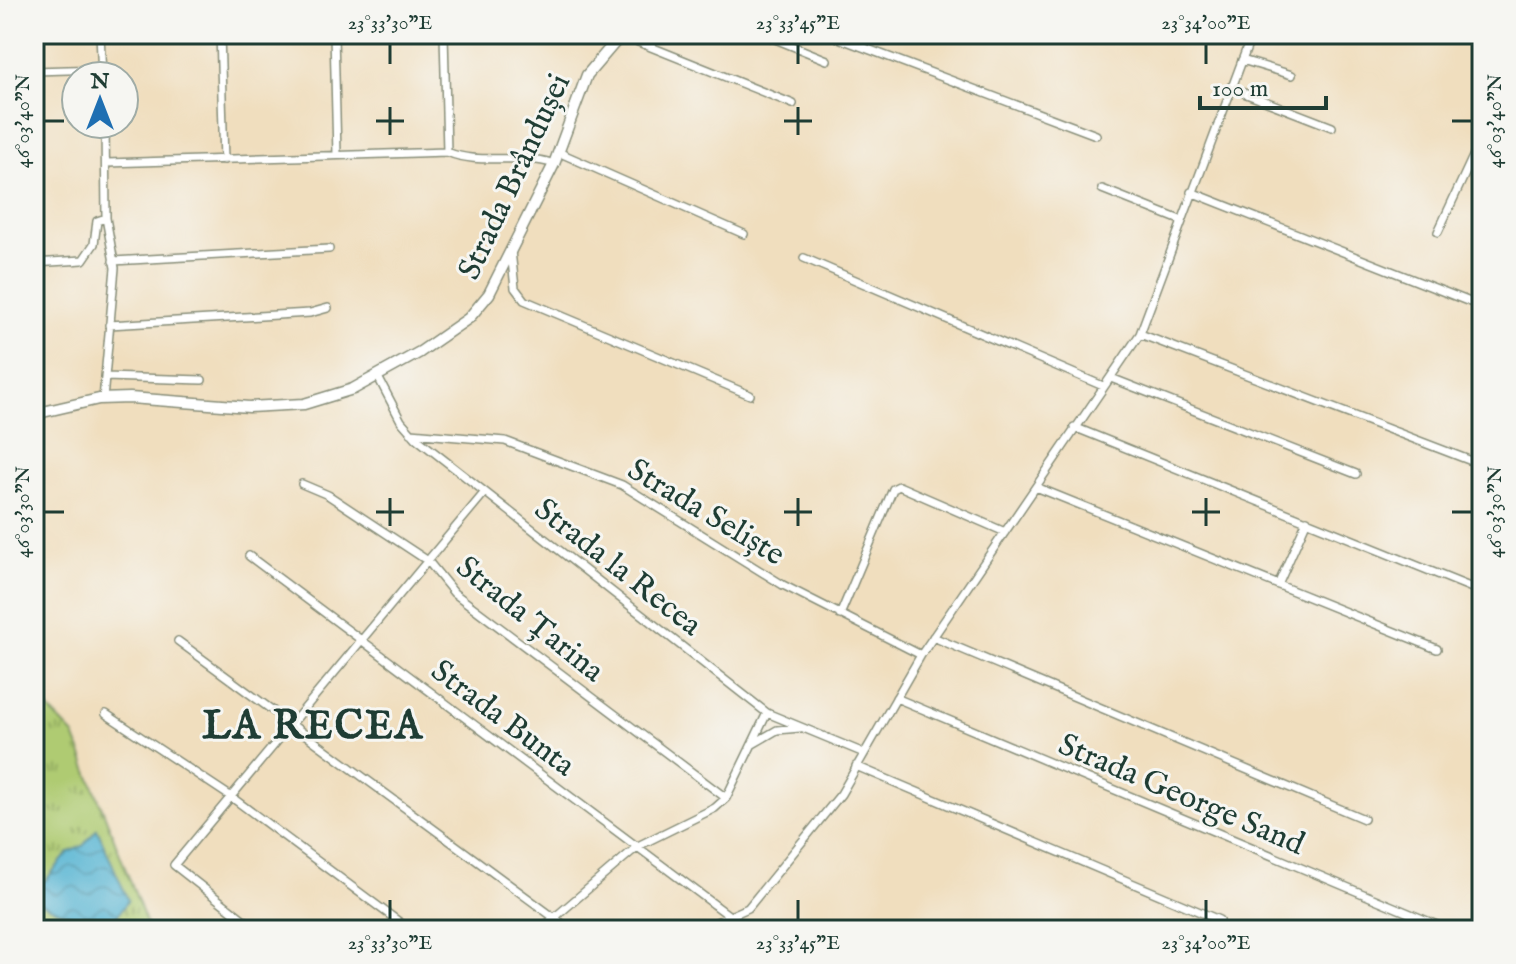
<svg xmlns="http://www.w3.org/2000/svg" width="1516" height="964" font-family="'IM FELL English',serif">
  <style>
    .grass { fill: url(#grass-tufts); stroke: #678453; stroke-width: 2 }
    .water { fill: url(#water-waves); stroke: #397883; stroke-width: 2 }
    .lines { fill: none; stroke-linecap: round; stroke-linejoin: round }
    .stream { stroke: #53b3d2; stroke-width: 3 }
    .minor-casing { stroke: #888e79; stroke-width: 10 }
    .secondary-casing { stroke: #888e79; stroke-width: 13 }
    .minor { stroke: #fff; stroke-width: 7 }
    .secondary { stroke: #fff; stroke-width: 10 }
    .ticks { fill: none; stroke: #1f3d34; stroke-width: 3 }
    .labels { text-anchor: middle; stroke-width: 6; stroke-linejoin: round; paint-order: stroke }
    .street-label { font-size: 32px; fill: #1f3d34; stroke: #f6f6f2 }
    .district-label { font-size: 40px; font-weight: bold; letter-spacing: 2px; fill: #1f3d34; stroke: #f6f6f2 }
    .neatline { fill: none; stroke: #1f3d34; stroke-width: 3 }
    .ticks-label { font-size: 20px; text-anchor: middle; fill: #1f3d34 }
  </style>
  <defs>
    <pattern id="grass-tufts" width="24" height="20" patternUnits="userSpaceOnUse" patternTransform="scale(2)"><rect width="24" height="20" fill="#afcb72"/><path d="M3 7l-1-3M5 7V3M7 7l1-3M15 17l-1-3M17 17v-4M19 17l1-3" fill="none" stroke="#8ea65e"/></pattern>
    <pattern id="water-waves" width="16" height="10" patternUnits="userSpaceOnUse" patternTransform="scale(2)"><rect width="16" height="10" fill="#53b3d2"/><path d="M0 5q4-4 8 0t8 0" fill="none" stroke="#4493ab"/></pattern>
  </defs>
  <rect width="100%" height="100%" fill="#f6f6f2"/>
  <filter id="ink" filterUnits="userSpaceOnUse"><feTurbulence type="fractalNoise" baseFrequency=".0125" numOctaves="2"/><feDisplacementMap in="SourceGraphic" scale="16" xChannelSelector="R" yChannelSelector="G"/><feConvolveMatrix kernelMatrix="1 2 1 2 8 2 1 2 1" color-interpolation-filters="sRGB"/></filter>
  <filter id="wash" filterUnits="userSpaceOnUse"><feTurbulence type="fractalNoise" baseFrequency=".006" numOctaves="4" result="noise"/><feDisplacementMap in="SourceGraphic" scale="32" xChannelSelector="R" yChannelSelector="G"/><feGaussianBlur stdDeviation="1.8" result="paint"/><feColorMatrix in="noise" values="0 0 0 0 0 0 0 0 0 0 0 0 0 0 0 0 0 1.4 0 .05"/><feComposite in="paint" operator="in"/></filter>
  <g filter="url(#wash)">
    <rect width="100%" height="100%" fill="#f0debe"/>
    <path class="grass" d="M 34,694 L 74,735 L 149,930 L 34,930 Z"/>
    <path class="water" d="M 97,829 L 128,900 L 108,930 L 34,901 L 34,877 L 45,881 L 69,852 L 83,846 Z"/>
    <g class="lines">
      <path class="stream" d="M 34,911 L 73,930"/>
    </g>
  </g>
  <g filter="url(#ink)">
    <g class="lines">
      <defs>
        <path id="minor" d="M 100,34 L 102,76
          M 220,34 L 224,160
          M 334,34 L 337,155
          M 444,34 L 447,152
          M 763,34 L 827,60
          M 828,34 L 1096,135
          M 621,35 L 793,104
          M 1242,60 L 1292,75
          M 34,71 L 102,69
          M 1231,88 L 1332,127
          M 558,152 L 744,234
          M 107,163 L 447,152 C 480,166 519,152 554,164
          M 1102,189 L 1180,220
          M 1191,192 L 1470,302
          M 1438,232 L 1482,137
          M 511,251 L 515,288 L 524,300 L 750,395
          M 804,258 L 1103,386
          M 113,261 L 329,249
          M 34,263 L 83,260 L 94,244 L 97,221 L 106,218
          M 109,325 L 310,313 L 328,308
          M 1140,334 L 1482,465
          M 105,377 L 202,380
          M 378,377 L 401,421 L 416,438 L 767,713 L 864,753
          M 1111,378 L 1356,474
          M 103,399 L 115,268 L 106,218 L 105,124
          M 1074,427 L 1482,592
          M 411,433 L 505,441 L 622,485 L 783,585 L 921,655
          M 302,484 L 328,495 L 428,561 L 454,593 L 726,798
          M 1036,487 L 1437,649
          M 249,556 L 731,917
          M 1278,585 L 1307,520
          M 840,615 L 893,489 L 899,486 L 1005,532
          M 933,637 L 1364,819
          M 178,641 L 571,930
          M 896,698 L 1449,930
          M 106,714 L 230,796 L 410,930
          M 753,744 L 777,730 L 800,728
          M 856,766 L 1219,920
          M 257,930 L 174,865 L 485,492
          M 540,930 L 638,846 L 715,808 L 726,798 L 767,713
          M 680,930 L 712,924 L 748,908 L 841,794 L 921,655 L 1140,334 L 1252,34"/>
        <path id="secondary" d="M 34,414 L 99,399 L 130,398 L 249,407 L 304,404 L 353,389 L 420,352 L 469,318 L 489,294 L 554,164 L 587,75 L 622,34"/>
      </defs>
      <use href="#minor" class="minor-casing"/>
      <use href="#secondary" class="secondary-casing"/>
      <use href="#minor" class="minor"/>
      <use href="#secondary" class="secondary"/>
    </g>
  </g>
  <path class="ticks" d="M 390,44 L 390,64M 798,44 L 798,64M 1206,44 L 1206,64M 390,107 L 390,135M 798,107 L 798,135M 44,121 L 64,121M 376,121 L 404,121M 784,121 L 812,121M 1452,121 L 1472,121M 390,498 L 390,526M 798,498 L 798,526M 1206,498 L 1206,526M 44,512 L 64,512M 376,512 L 404,512M 784,512 L 812,512M 1192,512 L 1220,512M 1452,512 L 1472,512M 390,900 L 390,920M 798,900 L 798,920M 1206,900 L 1206,920"/>
  <g class="labels">
    <g class="street-label">
      <text transform="translate(513 176) rotate(-65)" y="11">Strada Brândușei</text>
      <text transform="translate(707 511) rotate(31)" y="11">Strada Seliște</text>
      <text transform="translate(619 566) rotate(38)" y="11">Strada la Recea</text>
      <text transform="translate(531 618) rotate(39)" y="11">Strada Țarina</text>
      <text transform="translate(504 717) rotate(37)" y="11">Strada Bunta</text>
      <text transform="translate(1182 793) rotate(23)" y="11">Strada George Sand</text>
    </g>
    <g class="district-label">
      <text x="313" y="738">LA RECEA</text>
    </g>
  </g>
  <rect width="1516" height="964" fill="none" stroke="#f6f6f2" stroke-width="88"/>
  <g transform="translate(100 100)"><circle r="38" fill="#f6f6f2" stroke="#a0aca6" stroke-width="2"/>
  <path d="M0-6L14 30L0 20L-14 30Z" fill="#1f6fb2"/>
  <text y="-12" font-size="22" font-weight="bold" text-anchor="middle" fill="#1f3d34">N</text>
  </g>
  <path d="M1200 96v12h126v-12" fill="none" stroke="#1f3d34" stroke-width="4"/>
  <text x="1212" y="96" font-size="24" fill="#1f3d34" stroke="#f6f6f2" stroke-width="6" paint-order="stroke">100 m</text>
  <rect x="44" y="44" width="1428" height="876" class="neatline"/>
  <g class="ticks-label">
    <text x="390" y="29">23°33'30"E</text>
    <text x="798" y="29">23°33'45"E</text>
    <text x="1206" y="29">23°34'00"E</text>
    <text transform="translate(22 121) rotate(-90)" y="7">46°03'40"N</text>
    <text transform="translate(1494 121) rotate(-90)" y="7">46°03'40"N</text>
    <text transform="translate(22 512) rotate(-90)" y="7">46°03'30"N</text>
    <text transform="translate(1494 512) rotate(-90)" y="7">46°03'30"N</text>
    <text x="390" y="949">23°33'30"E</text>
    <text x="798" y="949">23°33'45"E</text>
    <text x="1206" y="949">23°34'00"E</text>
  </g>
</svg>
